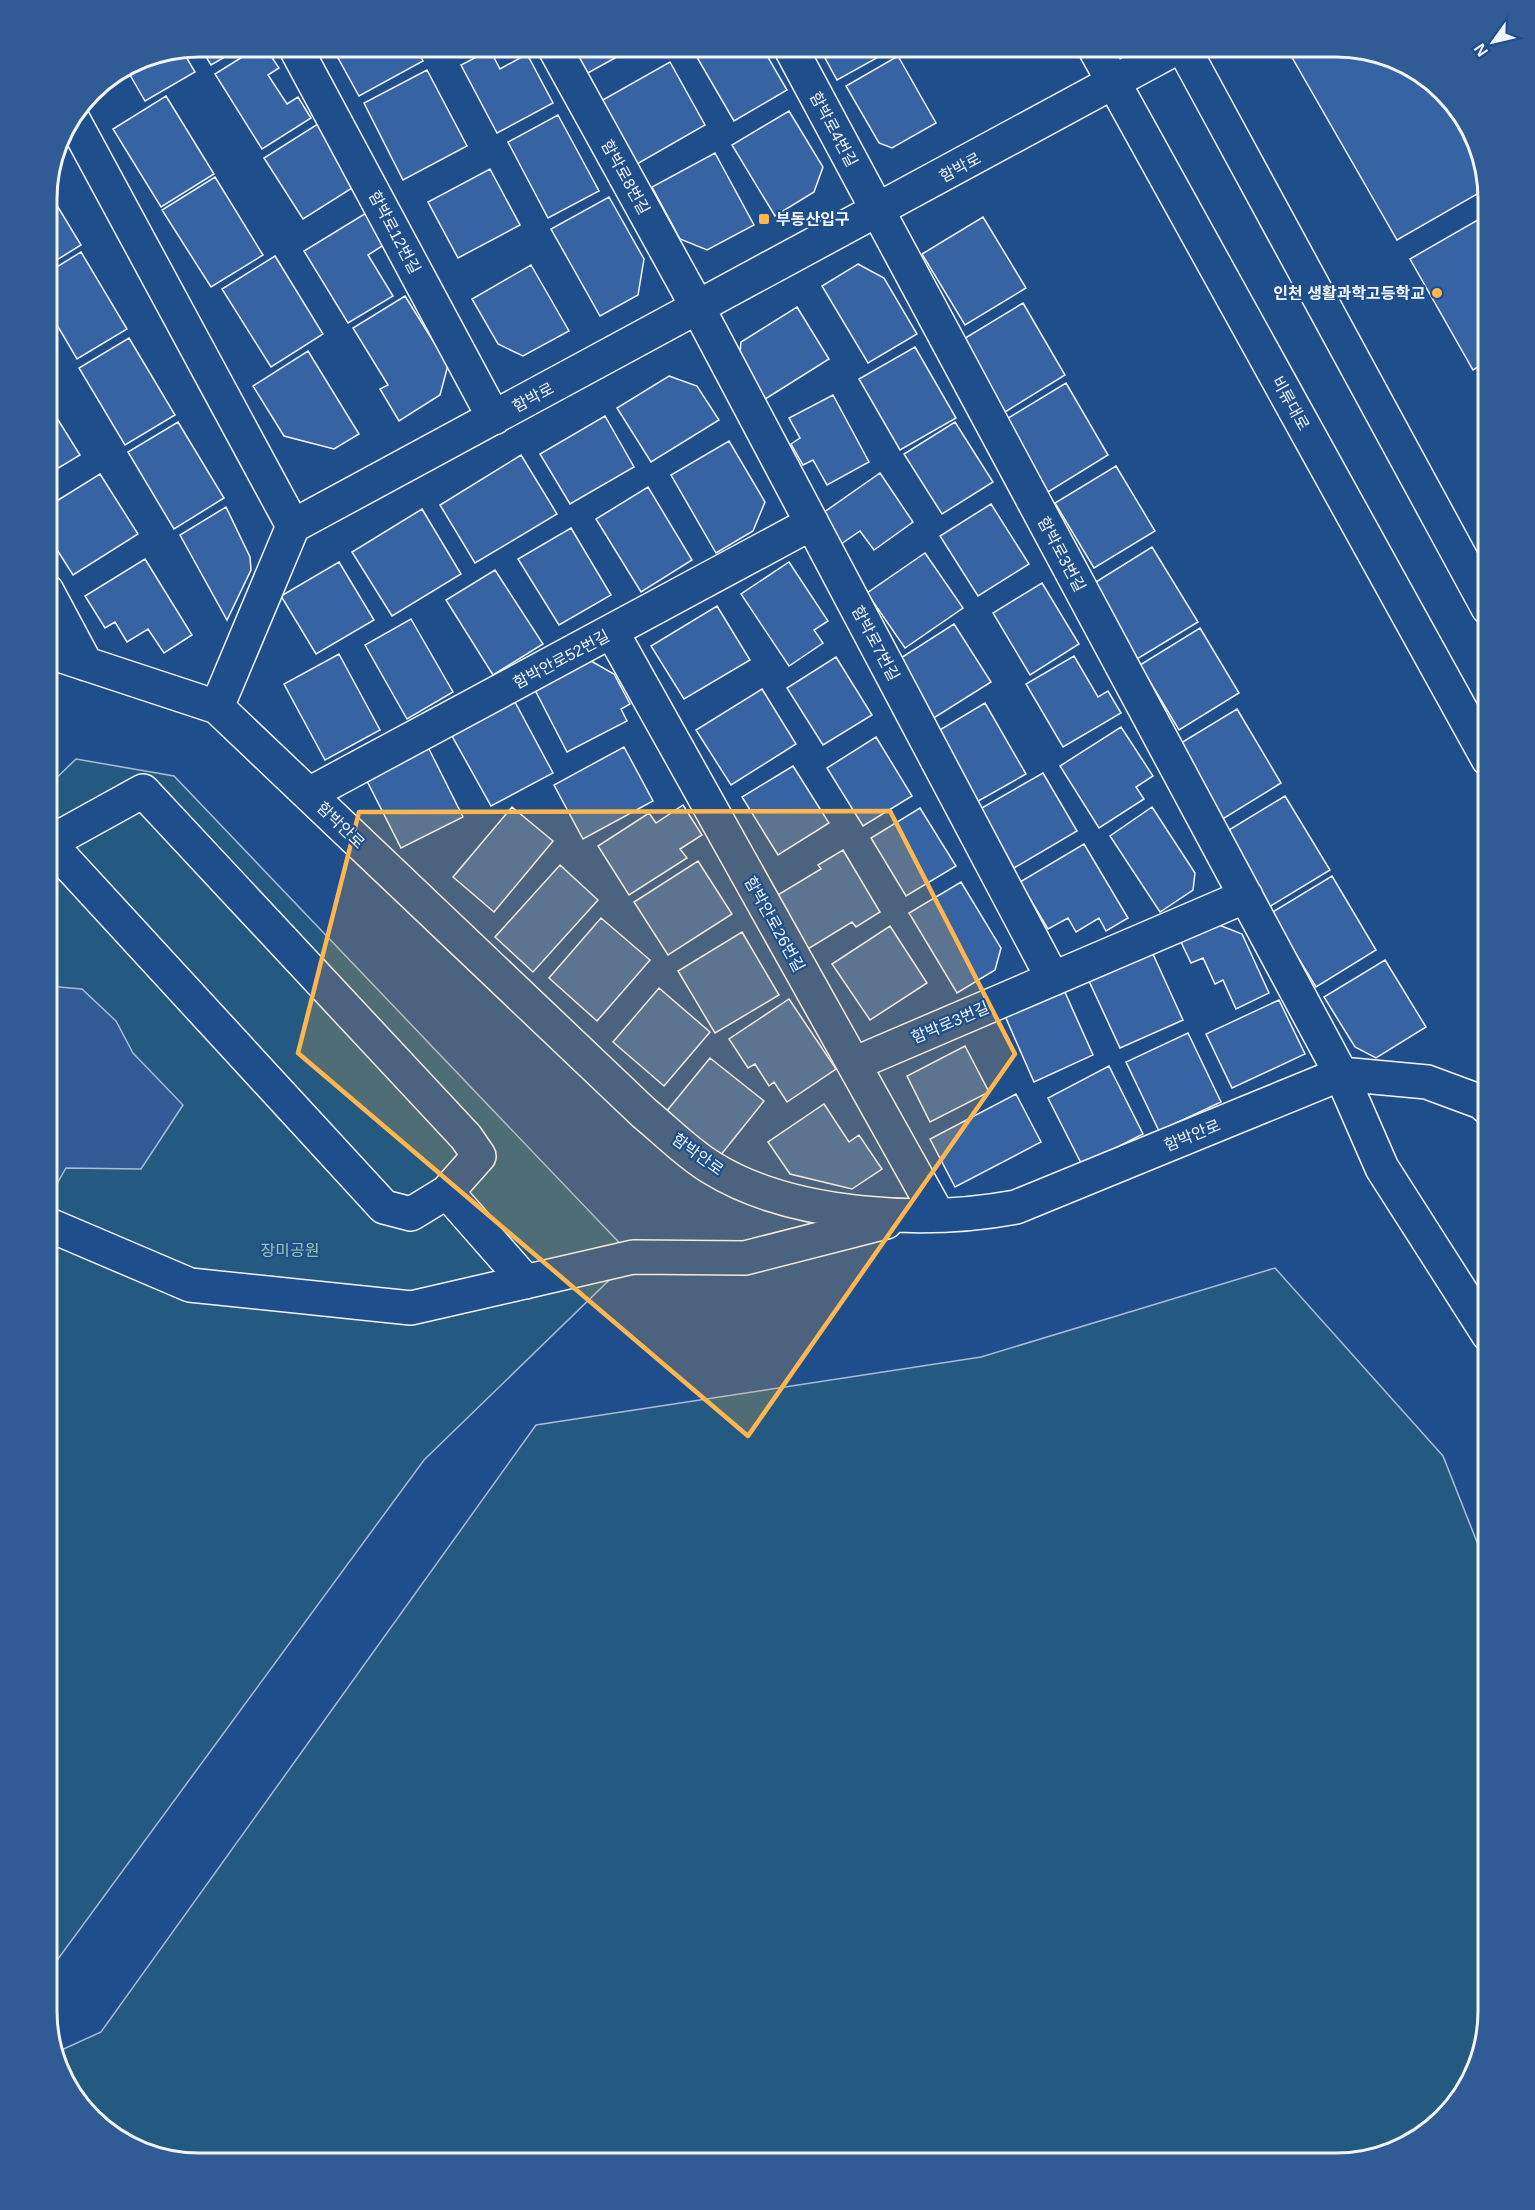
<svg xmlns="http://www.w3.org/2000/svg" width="1535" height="2210" font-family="Helvetica,'Noto Sans KR',sans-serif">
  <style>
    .green { fill: #245a82; stroke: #a8bbd7; stroke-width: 1.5 }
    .parking { fill: #305b95; stroke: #a8bbd7; stroke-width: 1.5 }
    .building { fill: #3563a3; stroke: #f2f6ff; stroke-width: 1.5 }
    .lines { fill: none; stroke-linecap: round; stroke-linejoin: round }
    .minor-casing { stroke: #f2f6ff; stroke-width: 36 }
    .major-casing { stroke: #f2f6ff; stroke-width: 36 }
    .minor { stroke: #1f4e8c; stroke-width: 33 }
    .major { stroke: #1f4e8c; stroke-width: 33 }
    .marked { fill: #ffb74d; fill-opacity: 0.2; stroke: #ffb74d; stroke-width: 4.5; stroke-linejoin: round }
    .poi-dot { fill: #ffb74d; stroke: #1f4e8c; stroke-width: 2 }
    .labels { text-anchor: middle; stroke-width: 4.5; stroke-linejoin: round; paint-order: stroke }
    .street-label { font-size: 16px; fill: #f2f6ff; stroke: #1f4e8c }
    .poi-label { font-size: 16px; font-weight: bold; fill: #f2f6ff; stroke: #1f4e8c; text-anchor: start }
    .park-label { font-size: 16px; fill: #97c8a6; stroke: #1f4e8c }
    .rim { fill: none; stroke: #f2f6ff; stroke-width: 3 }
  </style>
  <rect width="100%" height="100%" fill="#1f4e8c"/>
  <path class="green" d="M 76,759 L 174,776 L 633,1257 L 424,1460 L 47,1974 L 47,787 Z
    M 1275,1268 L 1443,1456 L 1488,1570 L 1488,2011 L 1468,2087 L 1413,2143 L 1336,2163 L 189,2163 L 123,2143 L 67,2087 L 57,2052 L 101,2032 L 536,1425 L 981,1357 Z"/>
  <path class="parking" d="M 47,986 L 82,989 L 116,1021 L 133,1053 L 183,1105 L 141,1169 L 66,1168 L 47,1201 Z"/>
  <path class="building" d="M 200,47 L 242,47 L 211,65 Z
    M 258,47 L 265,47 L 279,68 L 268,75 L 287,104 L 298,97 L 311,118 L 262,149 L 215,74 Z
    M 332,47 L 415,47 L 423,61 L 359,96 Z
    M 570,47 L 635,47 L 586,74 Z
    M 691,47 L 762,47 L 787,90 L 734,121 Z
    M 819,47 L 892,47 L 893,49 L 837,80 Z
    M 1286,47 L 1346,47 L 1412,67 L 1468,123 L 1486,189 L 1397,240 Z
    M 182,50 L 195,72 L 145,101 L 126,68 L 141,58 Z
    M 490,50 L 500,69 L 527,54 L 553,103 L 497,133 L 461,65 Z
    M 898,56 L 936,123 L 892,148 L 879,143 L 846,86 Z
    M 670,62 L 705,125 L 637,164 L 601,101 Z
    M 427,70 L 467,146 L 403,180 L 364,103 Z
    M 166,96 L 214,174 L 161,207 L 113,129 Z
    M 789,111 L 823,167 L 814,192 L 775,216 L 732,145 Z
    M 558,115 L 599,191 L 548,218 L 508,142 Z
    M 321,122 L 360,183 L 303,219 L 264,158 Z
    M 715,153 L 754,225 L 707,250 L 680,239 L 652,187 Z
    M 490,169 L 520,225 L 458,258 L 428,202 Z
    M 215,177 L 263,255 L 211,287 L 162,210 Z
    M 47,189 L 81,245 L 47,266 Z
    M 609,197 L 644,259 L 638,295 L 600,316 L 551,229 Z
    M 371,210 L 390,241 L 368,255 L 393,296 L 348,323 L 304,251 Z
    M 1488,214 L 1488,361 L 1473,370 L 1410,259 Z
    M 983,217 L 1026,288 L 965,325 L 922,254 Z
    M 81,252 L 127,329 L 77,359 L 47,308 L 47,273 Z
    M 275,256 L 323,334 L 271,367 L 222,289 Z
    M 858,264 L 884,278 L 917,334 L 868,363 L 822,286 Z
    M 531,265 L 569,331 L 523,356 L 498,344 L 472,299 Z
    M 405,296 L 448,365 L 440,395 L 399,421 L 380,389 L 388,385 L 353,328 Z
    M 1023,303 L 1065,375 L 1005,412 L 962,340 Z
    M 797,307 L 829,359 L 762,401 L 739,363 L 741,342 Z
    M 129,338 L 175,415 L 125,445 L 79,368 Z
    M 915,347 L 956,418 L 900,450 L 859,379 Z
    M 308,351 L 359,434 L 334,449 L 284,436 L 253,386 Z
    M 669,376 L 697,386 L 719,420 L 651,462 L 617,408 Z
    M 1066,383 L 1108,455 L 1048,492 L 1005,420 Z
    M 833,395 L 869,462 L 827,485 L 813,460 L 803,465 L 791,444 L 800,438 L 789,418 Z
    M 47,402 L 80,455 L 47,475 Z
    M 605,416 L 634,467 L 570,504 L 540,454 Z
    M 178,422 L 224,498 L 174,529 L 128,452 Z
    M 955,422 L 993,482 L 942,514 L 904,454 Z
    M 729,441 L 765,502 L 753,531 L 716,553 L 671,475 Z
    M 521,455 L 557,514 L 475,563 L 440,505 Z
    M 1116,466 L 1155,531 L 1094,568 L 1055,503 Z
    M 880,473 L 913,522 L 874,550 L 860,531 L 841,544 L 820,515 Z
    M 100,474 L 138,534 L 73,575 L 47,534 L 47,507 Z
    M 648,487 L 692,560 L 641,592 L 596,519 Z
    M 991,504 L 1029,564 L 978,596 L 940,536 Z
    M 226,507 L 250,557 L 251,570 L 227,620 L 180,535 Z
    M 422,509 L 461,574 L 392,616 L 352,552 Z
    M 571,528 L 611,595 L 559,625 L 518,559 Z
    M 1152,547 L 1198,622 L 1137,659 L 1091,585 Z
    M 925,553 L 963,608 L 905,648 L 867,593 Z
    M 145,559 L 192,635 L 164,653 L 148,629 L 127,642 L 115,622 L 105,628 L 85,596 Z
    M 339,562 L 374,620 L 316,654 L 281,596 Z
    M 789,562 L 828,621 L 814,630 L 823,643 L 789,666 L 741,594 Z
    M 495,570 L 543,644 L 493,675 L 446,600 Z
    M 1042,583 L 1079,644 L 1030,675 L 993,613 Z
    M 717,606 L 750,660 L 684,699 L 651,646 Z
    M 411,619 L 453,692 L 407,719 L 365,645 Z
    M 954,624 L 991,682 L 929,721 L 893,663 Z
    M 1200,628 L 1239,693 L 1179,730 L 1140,665 Z
    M 339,654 L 380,730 L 325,760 L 284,684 Z
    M 1074,656 L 1098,697 L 1108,691 L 1121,713 L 1063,747 L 1026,684 Z
    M 836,657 L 872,715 L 823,745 L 787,688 Z
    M 591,661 L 614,674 L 630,704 L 621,709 L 627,721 L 567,752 L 535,690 Z
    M 762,689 L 796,744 L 731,785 L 696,730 Z
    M 515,702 L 553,773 L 491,806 L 452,736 Z
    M 985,703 L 1026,774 L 973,804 L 933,734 Z
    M 1237,709 L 1281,783 L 1221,820 L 1176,746 Z
    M 1121,727 L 1153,776 L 1136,787 L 1144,799 L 1099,828 L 1060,766 Z
    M 876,737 L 912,796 L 863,826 L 827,768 Z
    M 428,747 L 463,817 L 401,848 L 366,779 Z
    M 624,747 L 653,801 L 583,839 L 554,785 Z
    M 793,766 L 829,823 L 778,855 L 742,797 Z
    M 1043,773 L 1077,831 L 1014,868 L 980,809 Z
    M 1285,796 L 1330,870 L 1269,907 L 1224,833 Z
    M 683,805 L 702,835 L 680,849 L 687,858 L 629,895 L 598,846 L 649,813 L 656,823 Z
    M 512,807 L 553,841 L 494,912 L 453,877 Z
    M 1152,807 L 1195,873 L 1193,890 L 1160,912 L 1110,836 Z
    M 920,808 L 956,866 L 906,896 L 871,838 Z
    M 1084,844 L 1128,918 L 1106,931 L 1099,918 L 1076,932 L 1068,918 L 1048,929 L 1020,882 Z
    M 843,850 L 880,912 L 856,927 L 852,922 L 803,952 L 771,899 L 821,869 L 818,865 Z
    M 698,861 L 732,914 L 668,955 L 634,902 Z
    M 560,865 L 598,900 L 533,972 L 495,937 Z
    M 1332,876 L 1376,950 L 1316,987 L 1271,913 Z
    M 961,882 L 1001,948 L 995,970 L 957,993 L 909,913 Z
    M 601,918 L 650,960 L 597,1021 L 549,978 Z
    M 1219,925 L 1242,934 L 1269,993 L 1236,1009 L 1223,980 L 1215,984 L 1203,958 L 1191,963 L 1181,942 Z
    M 890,926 L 927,983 L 870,1020 L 832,964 Z
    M 742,932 L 779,995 L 715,1033 L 678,971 Z
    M 1152,952 L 1183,1020 L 1120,1048 L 1089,981 Z
    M 1385,960 L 1426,1027 L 1376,1058 L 1355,1047 L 1324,997 Z
    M 659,988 L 710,1032 L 664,1086 L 613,1042 Z
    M 1064,990 L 1093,1055 L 1034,1082 L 1005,1016 Z
    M 789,999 L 836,1069 L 787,1102 L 774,1082 L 769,1086 L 755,1064 L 748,1068 L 729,1039 Z
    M 1279,1000 L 1305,1054 L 1232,1088 L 1206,1034 Z
    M 1188,1033 L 1221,1102 L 1159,1131 L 1126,1062 Z
    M 965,1046 L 989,1092 L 930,1122 L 907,1076 Z
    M 710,1058 L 764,1101 L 720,1156 L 666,1112 Z
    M 1109,1066 L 1143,1134 L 1082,1165 L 1048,1098 Z
    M 1016,1094 L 1041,1142 L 955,1187 L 930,1139 Z
    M 824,1104 L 849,1142 L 859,1135 L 882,1169 L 852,1189 L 790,1174 L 768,1142 Z"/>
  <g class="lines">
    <defs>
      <path id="minor" d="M 295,47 L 494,418
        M 554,47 L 698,308 L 1053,979
        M 790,47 L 1341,1074 L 1382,1168 L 1488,1334
        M 73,119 L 293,526
        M 293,526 L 1178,47
        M 47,591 L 86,664
        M 612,632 L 938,1215
        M 47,651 L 217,707 L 644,1113 C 666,1131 688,1154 712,1168 C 793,1218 925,1224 1016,1207 L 1341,1074 L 1427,1082 L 1481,1102 L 1488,1108
        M 217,707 L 293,526
        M 309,794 L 812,523
        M 47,846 L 49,843 L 143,791 L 466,1137 L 479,1156 L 447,1192 L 411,1214 L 384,1207 L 49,843
        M 854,1064 L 1246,896
        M 447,1192 L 526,1282
        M 47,1224 L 190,1285 L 411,1308 L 633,1257 L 745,1258 L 886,1222"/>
      <path id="major" d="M 1094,47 L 1488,759
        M 1183,47 L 1488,608"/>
    </defs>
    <use href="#minor" class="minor-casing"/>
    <use href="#major" class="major-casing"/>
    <use href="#minor" class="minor"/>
    <use href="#major" class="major"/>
  </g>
  <path class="marked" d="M 890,811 L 1015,1054 L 748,1436 L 298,1053 L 359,812 Z"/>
  <g class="poi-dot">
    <rect x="758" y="213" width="12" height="12" rx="3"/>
    <circle cx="1437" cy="293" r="6"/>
  </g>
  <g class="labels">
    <g class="street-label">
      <text transform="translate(834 129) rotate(62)" y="6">함박로4번길</text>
      <text transform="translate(960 167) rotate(-28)" y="6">함박로</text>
      <text transform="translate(626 177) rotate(61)" y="6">함박로8번길</text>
      <text transform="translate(395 232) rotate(62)" y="6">함박로12번길</text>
      <text transform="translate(533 397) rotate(-28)" y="6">함박로</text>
      <text transform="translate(1291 403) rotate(61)" y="6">비류대로</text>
      <text transform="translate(1062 554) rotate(62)" y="6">함박로3번길</text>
      <text transform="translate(876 643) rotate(62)" y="6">함박로7번길</text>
      <text transform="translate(561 659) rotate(-28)" y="6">함박안로52번길</text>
      <text transform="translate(341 825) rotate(44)" y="6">함박안로</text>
      <text transform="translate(775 924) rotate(61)" y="6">함박안로26번길</text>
      <text transform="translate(950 1022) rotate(-23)" y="6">함박로3번길</text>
      <text transform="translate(1192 1135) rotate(-22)" y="6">함박안로</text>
      <text transform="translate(698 1154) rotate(36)" y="6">함박안로</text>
    </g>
    <g class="poi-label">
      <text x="776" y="225">부동산입구</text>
      <text x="1425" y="299" text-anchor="end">인천 생활과학고등학교</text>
    </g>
    <g class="park-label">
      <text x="290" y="1256">장미공원</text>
    </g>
  </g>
  <path d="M0 0H1535V2210H0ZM199 57H1336A142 142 0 0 1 1478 199V2011A142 142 0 0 1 1336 2153H199A142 142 0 0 1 57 2011V199A142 142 0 0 1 199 57Z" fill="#305b95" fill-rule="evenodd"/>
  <path class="rim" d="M199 57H1336A142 142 0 0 1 1478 199V2011A142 142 0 0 1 1336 2153H199A142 142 0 0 1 57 2011V199A142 142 0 0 1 199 57Z"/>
  <g transform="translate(1493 42) rotate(236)" stroke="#1f4e8c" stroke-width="4.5" paint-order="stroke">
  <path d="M0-4.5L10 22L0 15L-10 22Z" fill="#f2f6ff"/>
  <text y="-9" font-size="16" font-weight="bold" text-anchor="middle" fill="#f2f6ff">N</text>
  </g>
</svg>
